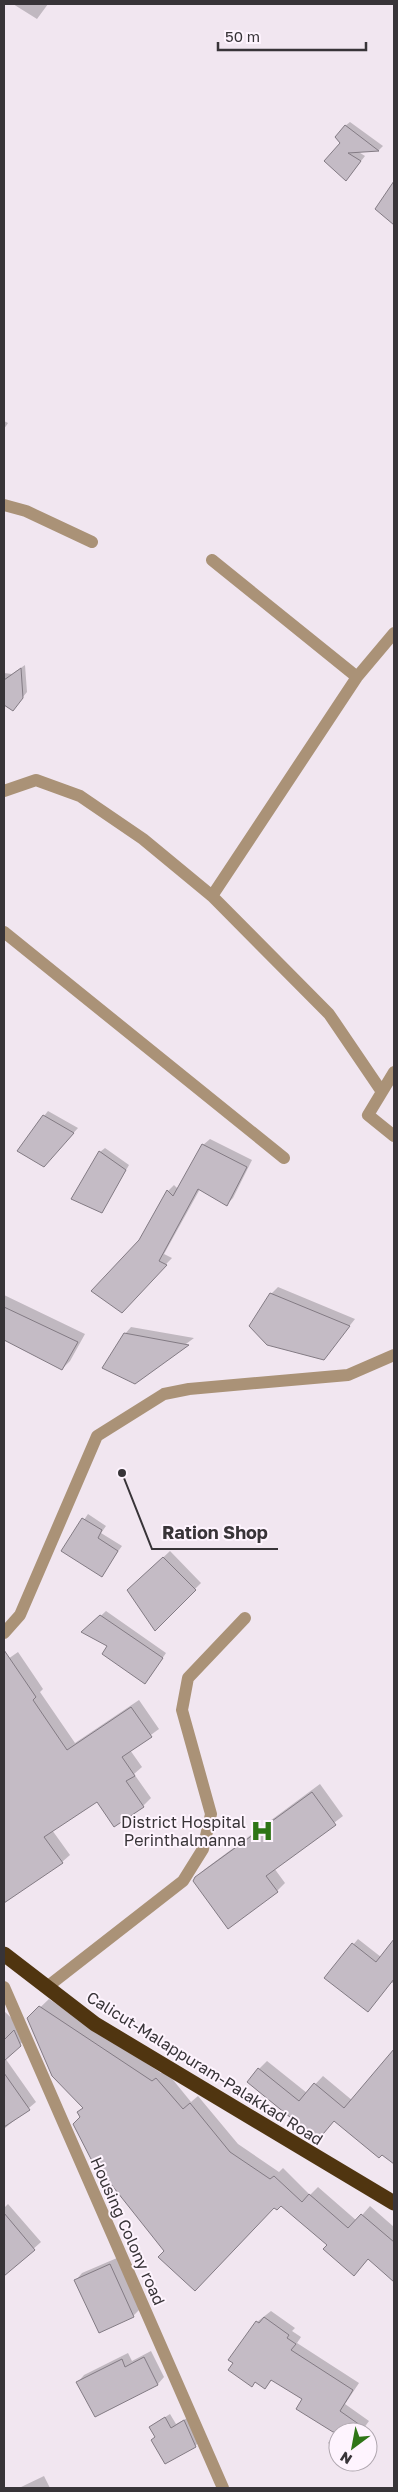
<svg xmlns="http://www.w3.org/2000/svg" width="398" height="2492" font-family="'Golos Text',sans-serif">
  <style>
    .shadow { fill: #0003 }
    .building { fill: #c4bbc5; stroke: #837b84 }
    .lines { fill: none; stroke-linecap: round; stroke-linejoin: round }
    .minor { stroke: #aa9277; stroke-width: 12 }
    .highway { stroke: #503510; stroke-width: 15 }
    .labels { text-anchor: middle; stroke-width: 4; stroke-linejoin: round; paint-order: stroke }
    .poi-label { font-size: 16px; fill: #383438; stroke: #fef4fe; text-anchor: end }
    .street-label { font-size: 16px; fill: #383438; stroke: #fef4fe }
    .leader { fill: none; stroke: #383438; stroke-width: 2 }
    .callout-dot { fill: #383438; stroke: #fef4fe; stroke-width: 2 }
    .callout-label { font-size: 18px; text-anchor: middle; font-weight: bold; fill: #383438; stroke: #fef4fe; stroke-width: 4; stroke-linejoin: round; paint-order: stroke }
  </style>
  <rect width="100%" height="100%" fill="#f1e6f0"/>
  <path class="shadow" d="M 13,4 L 48,4 L 37,19 Z
    M 350,122 L 383,146 L 379,150 L 357,151 L 365,156 L 350,175 L 341,143 L 345,126 Z
    M 4,421 L 8,423 L 4,429 Z
    M 25,665 L 27,692 L 13,709 L 4,704 L 4,673 L 12,674 Z
    M 48,1111 L 78,1128 L 48,1161 L 44,1116 Z
    M 210,1139 L 252,1160 L 233,1198 L 227,1204 L 200,1189 L 164,1254 L 172,1258 L 121,1311 L 140,1241 L 168,1191 L 174,1185 L 178,1189 L 203,1145 Z
    M 105,1148 L 129,1165 L 102,1212 L 100,1152 Z
    M 278,1287 L 355,1319 L 323,1359 L 271,1294 Z
    M 4,1295 L 85,1334 L 70,1361 L 62,1369 L 4,1339 Z
    M 131,1327 L 194,1338 L 135,1382 L 125,1334 Z
    M 88,1514 L 106,1526 L 101,1533 L 122,1546 L 101,1575 L 63,1551 Z
    M 170,1551 L 201,1583 L 155,1629 L 136,1583 Z
    M 106,1611 L 166,1653 L 149,1678 L 109,1645 L 84,1632 Z
    M 18,1652 L 43,1689 L 40,1692 L 75,1743 L 139,1700 L 159,1729 L 130,1750 L 142,1767 L 134,1774 L 151,1798 L 143,1806 L 97,1800 L 52,1830 L 70,1855 L 62,1862 L 4,1902 L 4,1768 L 10,1764 L 4,1755 L 4,1658 L 6,1657 L 8,1659 Z
    M 320,1784 L 343,1816 L 274,1868 L 285,1883 L 277,1891 L 196,1877 L 205,1869 Z
    M 358,1939 L 381,1957 L 392,1944 L 394,1946 L 394,1983 L 326,1977 Z
    M 49,1999 L 161,2073 L 165,2070 L 191,2102 L 198,2096 L 238,2144 L 279,2172 L 283,2168 L 310,2195 L 318,2187 L 357,2221 L 370,2206 L 394,2227 L 394,2280 L 369,2258 L 362,2266 L 328,2245 L 281,2204 L 166,2251 L 78,2112 L 84,2107 L 28,2019 Z
    M 4,2011 L 20,2026 L 27,2038 L 5,2058 L 36,2102 L 4,2129 Z
    M 394,2051 L 394,2163 L 334,2120 L 325,2131 L 259,2069 L 267,2061 L 307,2093 L 323,2076 L 353,2101 Z
    M 8,2204 L 41,2242 L 4,2275 L 4,2208 Z
    M 117,2258 L 140,2309 L 133,2316 L 76,2280 L 82,2273 Z
    M 271,2311 L 295,2328 L 292,2331 L 301,2337 L 297,2343 L 359,2383 L 345,2404 L 369,2421 L 361,2432 L 338,2432 L 338,2451 L 328,2443 L 335,2432 L 298,2408 L 303,2399 L 273,2379 L 265,2387 L 257,2322 Z
    M 151,2351 L 164,2377 L 158,2384 L 95,2415 L 78,2382 L 84,2375 L 128,2353 L 132,2361 Z
    M 170,2414 L 176,2424 L 189,2417 L 200,2441 L 195,2446 L 156,2436 L 150,2427 Z
    M 44,2476 L 50,2488 L 19,2488 Z"/>
  <path class="building" d="M 345,125 L 379,151 L 348,153 L 361,161 L 346,181 L 324,161 L 340,143 L 335,137 Z
    M 394,181 L 394,225 L 375,209 Z
    M 21,668 L 23,698 L 13,711 L 4,705 L 4,680 Z
    M 43,1115 L 74,1133 L 44,1167 L 17,1151 Z
    M 202,1144 L 247,1167 L 227,1206 L 198,1189 L 159,1261 L 167,1265 L 122,1313 L 91,1291 L 139,1240 L 167,1190 L 173,1196 Z
    M 99,1151 L 126,1170 L 102,1213 L 71,1199 Z
    M 270,1293 L 350,1326 L 324,1360 L 267,1345 L 249,1326 Z
    M 4,1307 L 78,1342 L 62,1370 L 4,1340 Z
    M 124,1333 L 189,1345 L 135,1384 L 102,1368 Z
    M 82,1518 L 102,1530 L 98,1538 L 118,1551 L 102,1577 L 61,1551 Z
    M 163,1557 L 196,1590 L 155,1631 L 127,1590 Z
    M 100,1615 L 163,1658 L 145,1684 L 102,1654 L 107,1646 L 81,1632 Z
    M 4,1650 L 36,1697 L 33,1700 L 67,1750 L 131,1707 L 152,1737 L 122,1757 L 135,1776 L 126,1781 L 144,1807 L 114,1827 L 97,1802 L 44,1837 L 63,1863 L 4,1903 Z
    M 312,1792 L 336,1825 L 266,1876 L 278,1892 L 228,1929 L 193,1881 L 195,1877 Z
    M 394,1939 L 394,1979 L 368,2012 L 324,1978 L 352,1943 L 376,1962 Z
    M 39,2006 L 152,2081 L 156,2078 L 183,2109 L 190,2103 L 230,2152 L 270,2179 L 274,2176 L 302,2202 L 309,2194 L 348,2228 L 361,2214 L 394,2242 L 394,2282 L 368,2259 L 354,2276 L 323,2249 L 327,2245 L 281,2206 L 277,2210 L 274,2208 L 195,2291 L 158,2257 L 164,2251 L 91,2159 L 73,2124 L 80,2117 L 77,2112 L 83,2108 L 52,2076 L 27,2018 Z
    M 14,2030 L 21,2046 L 4,2061 L 4,2040 Z
    M 394,2049 L 394,2164 L 382,2155 L 379,2158 L 334,2121 L 318,2140 L 247,2082 L 258,2068 L 299,2101 L 314,2083 L 344,2108 Z
    M 4,2073 L 30,2110 L 4,2127 Z
    M 4,2213 L 35,2250 L 4,2276 Z
    M 110,2264 L 134,2317 L 99,2333 L 74,2280 Z
    M 264,2317 L 289,2335 L 287,2338 L 296,2344 L 291,2350 L 353,2390 L 340,2411 L 370,2432 L 333,2432 L 296,2409 L 302,2399 L 271,2380 L 265,2389 L 255,2382 L 252,2387 L 228,2370 L 233,2363 L 228,2360 L 256,2321 L 259,2323 Z
    M 144,2357 L 158,2385 L 95,2417 L 76,2382 L 122,2359 L 125,2367 Z
    M 165,2417 L 171,2428 L 184,2420 L 196,2447 L 165,2464 L 151,2440 L 155,2437 L 149,2427 Z"/>
  <g class="lines">
    <path class="minor" d="M 4,505 L 26,511 L 92,542
      M 212,560 L 357,677
      M 4,791 L 36,780 L 80,796 L 143,839 L 212,896 L 329,1014 L 382,1092
      M 212,896 L 357,677 L 394,633
      M 4,932 L 284,1158
      M 394,1072 L 368,1115 L 394,1136
      M 4,1633 L 20,1615 L 97,1436 L 164,1394 L 189,1389 L 348,1375 L 394,1355
      M 4,1987 L 223,2488
      M 47,1987 L 183,1881 L 203,1849 L 211,1814 L 182,1710 L 188,1678 L 245,1618"/>
    <path class="highway" d="M 4,1954 L 95,2024 L 394,2203"/>
  </g>
  <defs>
    <symbol id="hospital-bare" viewBox="-9 -9 18 18"><path d="M-5-5h3v3.5h4V-5h3V5h-3V1.5h-4V5h-3Z" fill="#2f7517" stroke="#fef4fe" stroke-width="2.5" paint-order="stroke"/></symbol>
  </defs>
  <g fill-rule="evenodd">
    <use href="#hospital-bare" x="246" y="1815" width="32" height="32"/>
  </g>
  <g class="labels">
    <g class="poi-label">
      <text x="246" y="1828">District Hospital<tspan x="246" dy="18">Perinthalmanna</tspan></text>
    </g>
    <g class="street-label">
      <text transform="translate(205 2068) rotate(32)" y="6">Calicut-Malappuram-Palakkad Road</text>
      <text transform="translate(128 2231) rotate(66)" y="6">Housing Colony road</text>
    </g>
  </g>
  <path class="leader" d="M122 1473L152 1549H278"/>
  <circle class="callout-dot" cx="122" cy="1473" r="5"/>
  <g class="callout-label">
    <text x="215" y="1539">Ration Shop</text>
  </g>
  <rect width="398" height="2492" fill="none" stroke="#383438" stroke-width="10"/>
  <g transform="translate(353 2447) rotate(212)"><circle r="24" fill="#fef4fe" stroke="#afa7af"/>
  <path d="M0-4L9 19L0 12L-9 19Z" fill="#2f7517"/>
  <text y="-8" font-size="14" font-weight="bold" text-anchor="middle" fill="#383438">N</text>
  </g>
  <path d="M218 42v8h148v-8" fill="none" stroke="#383438" stroke-width="2.5"/>
  <text x="225" y="42" font-size="15" fill="#383438" stroke="#fef4fe" stroke-width="4" paint-order="stroke">50 m</text>
</svg>
